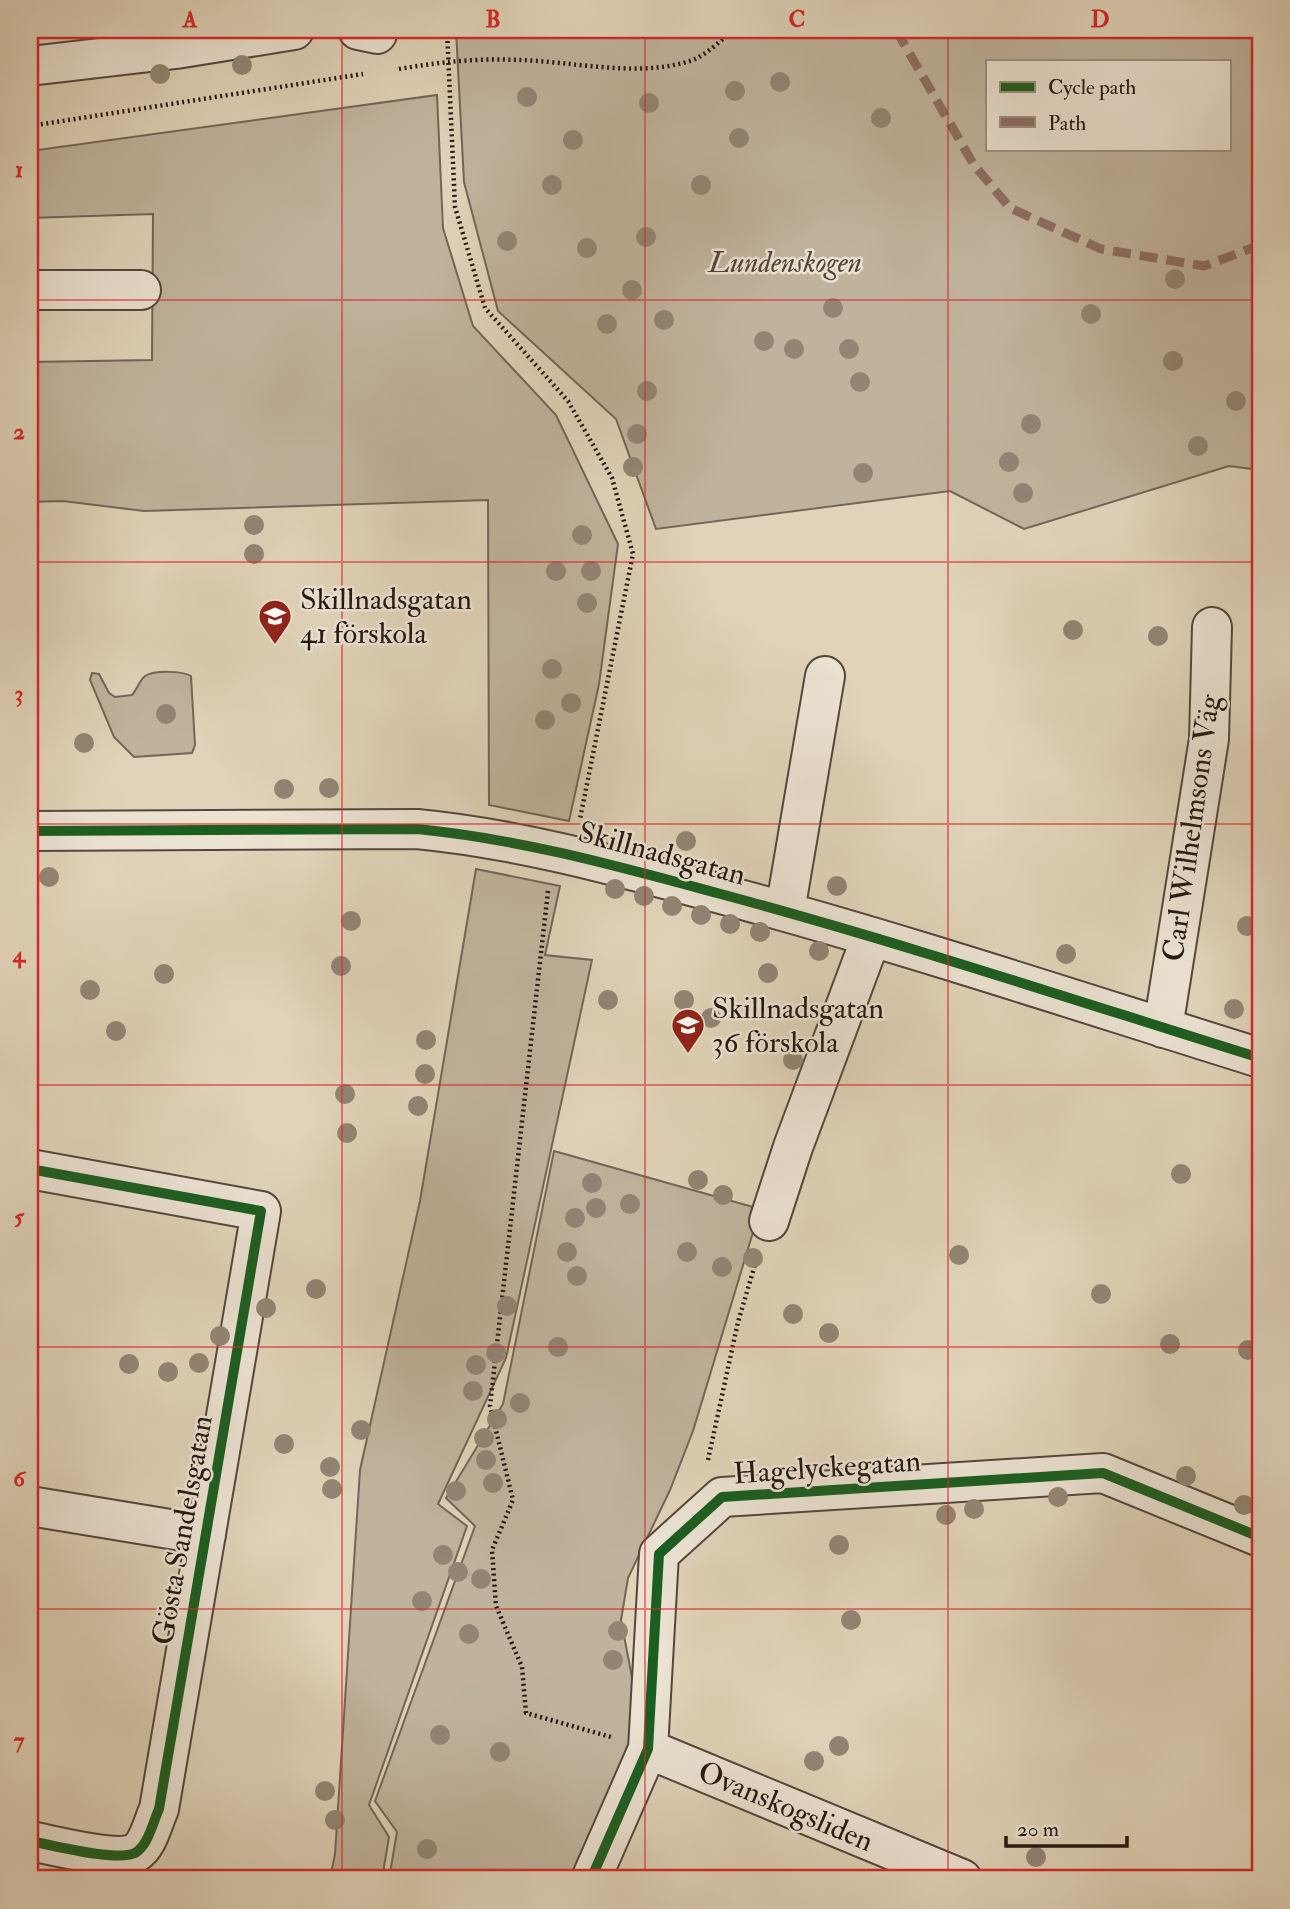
<svg xmlns="http://www.w3.org/2000/svg" width="1290" height="1909" font-family="'IM FELL Double Pica',serif">
  <style>
    .green { fill: #c0b39d; stroke: #726658; stroke-width: 2; fill-rule: evenodd }
    .lines { fill: none; stroke-linecap: round; stroke-linejoin: round }
    .minor-casing { stroke: #52473c; stroke-width: 42 }
    .path { stroke: #231813; stroke-width: 4.5; stroke-dasharray: 2 3.5; stroke-linecap: butt }
    .minor { stroke: #ebe2d2; stroke-width: 38 }
    .quiet { stroke: #8d6e63; stroke-width: 9; stroke-dasharray: 18 9; stroke-linecap: butt }
    .cycleway-casing { stroke: #ebe2d2; stroke-width: 15 }
    .cycleway { stroke: #1b5e20; stroke-width: 10 }
    .tree { fill: #928574 }
    .grid { fill: none; stroke: #d62828; stroke-width: 2; stroke-opacity: 0.55 }
    .labels { text-anchor: middle; stroke-width: 5; stroke-linejoin: round; paint-order: stroke }
    .park-label { font-size: 30px; font-style: italic; fill: #52463c; stroke: #ebe2d2 }
    .poi-label { font-size: 30px; fill: #231813; stroke: #ebe2d2; text-anchor: start }
    .street-label { font-size: 30px; fill: #231813; stroke: #ebe2d2 }
    .neatline { fill: none; stroke: #d62828; stroke-width: 2.5 }
    .grid-label { font-size: 23px; text-anchor: middle; font-weight: bold; fill: #d62828 }
  </style>
  <rect width="100%" height="100%" fill="#e0d3b9"/>
  <filter id="stains"><feTurbulence type="fractalNoise" baseFrequency=".00286" numOctaves="4"/><feColorMatrix values="0 0 0 0 .2 0 0 0 0 .09 0 0 0 0 .02 0 0 0 .5 -.17"/></filter>
  <radialGradient id="worn" r=".72"><stop offset=".6" stop-color="#630" stop-opacity="0"/><stop offset="1" stop-color="#630" stop-opacity=".3"/></radialGradient>
  <path class="green" d="M 456,30 L 1260,30 L 1260,470 L 1229,466 L 1024,529 L 950,491 L 656,529 L 616,419 L 498,311 L 464,182 ZM 987,61 L 1229,61 L 1229,149 L 987,149 Z
    M 437,95 L 443,228 L 473,326 L 556,415 L 618,544 L 599,684 L 569,821 L 489,805 L 488,500 L 144,511 L 63,501 L 30,502 L 30,362 L 152,360 L 153,214 L 30,218 L 30,151 Z
    M 92,673 L 99,674 L 109,693 L 115,697 L 132,695 C 137,689 140,680 145,676 C 155,670 182,671 191,676 L 195,745 L 192,753 L 134,757 L 114,737 L 90,680 Z
    M 476,869 L 560,886 L 545,955 L 592,960 L 506,1358 L 438,1504 L 467,1526 L 369,1805 L 389,1837 L 382,1879 L 330,1879 L 335,1854 L 360,1470 L 420,1201 Z
    M 554,1151 L 760,1209 L 693,1431 L 670,1490 L 628,1578 L 621,1620 L 644,1740 L 571,1879 L 389,1879 L 397,1832 L 375,1801 L 475,1526 L 446,1498 L 503,1404 Z"/>
  <g class="lines">
    <defs>
      <path id="minor" d="M 358,30 L 377,34
        M 30,66 L 176,49 L 294,30
        M 30,290 L 141,290
        M 30,831 L 417,829 C 520,839 617,866 717,893 C 900,942 1080,1002 1260,1058
        M 785,911 L 825,676
        M 1163,1028 L 1209,739 L 1212,627
        M 30,1169 L 261,1211 L 159,1809 C 153,1822 148,1846 135,1853 C 116,1862 52,1845 30,1841
        M 769,1221 L 793,1147 L 871,938
        M 30,1506 L 206,1535
        M 648,1749 L 962,1879
        M 591,1879 L 648,1749 L 659,1554 L 722,1497 L 1103,1473 L 1260,1537"/>
    </defs>
    <use href="#minor" class="minor-casing"/>
    <path class="path" d="M 447,30 L 455,207 L 485,308 L 568,401 L 612,478 L 633,554 L 580,819
      M 417,35 L 447,36
      M 399,69 C 439,62 478,58 518,60 C 572,61 636,78 690,61 C 707,55 720,41 733,30
      M 30,126 L 363,74
      M 548,891 L 490,1406 L 513,1500 L 492,1550 L 496,1606 L 522,1667 L 526,1713 L 611,1737
      M 708,1460 L 738,1322 L 757,1258"/>
    <use href="#minor" class="minor"/>
    <path class="quiet" d="M 896,30 L 974,165 L 1010,208 L 1101,249 L 1204,266 L 1260,245"/>
    <defs>
      <path id="cycleway" d="M 30,831 L 417,829 C 520,839 617,866 717,893 C 900,942 1080,1002 1260,1058
        M 30,1169 L 261,1211 L 159,1809 C 153,1822 148,1846 135,1853 C 116,1862 52,1845 30,1841
        M 591,1879 L 648,1749 L 659,1554 L 722,1497 L 1103,1473 L 1260,1537"/>
    </defs>
    <use href="#cycleway" class="cycleway-casing"/>
    <use href="#cycleway" class="cycleway"/>
  </g>
  <g class="tree">
    <circle cx="242" cy="65" r="10"/>
    <circle cx="160" cy="74" r="10"/>
    <circle cx="780" cy="82" r="10"/>
    <circle cx="735" cy="91" r="10"/>
    <circle cx="527" cy="97" r="10"/>
    <circle cx="649" cy="103" r="10"/>
    <circle cx="881" cy="118" r="10"/>
    <circle cx="739" cy="138" r="10"/>
    <circle cx="573" cy="140" r="10"/>
    <circle cx="552" cy="185" r="10"/>
    <circle cx="701" cy="185" r="10"/>
    <circle cx="646" cy="237" r="10"/>
    <circle cx="507" cy="241" r="10"/>
    <circle cx="587" cy="248" r="10"/>
    <circle cx="1175" cy="279" r="10"/>
    <circle cx="632" cy="290" r="10"/>
    <circle cx="833" cy="308" r="10"/>
    <circle cx="1091" cy="314" r="10"/>
    <circle cx="664" cy="320" r="10"/>
    <circle cx="607" cy="324" r="10"/>
    <circle cx="764" cy="341" r="10"/>
    <circle cx="794" cy="349" r="10"/>
    <circle cx="849" cy="349" r="10"/>
    <circle cx="1173" cy="361" r="10"/>
    <circle cx="860" cy="382" r="10"/>
    <circle cx="647" cy="391" r="10"/>
    <circle cx="1236" cy="401" r="10"/>
    <circle cx="1031" cy="424" r="10"/>
    <circle cx="637" cy="434" r="10"/>
    <circle cx="1198" cy="446" r="10"/>
    <circle cx="1009" cy="462" r="10"/>
    <circle cx="633" cy="467" r="10"/>
    <circle cx="863" cy="473" r="10"/>
    <circle cx="1023" cy="493" r="10"/>
    <circle cx="254" cy="525" r="10"/>
    <circle cx="582" cy="535" r="10"/>
    <circle cx="254" cy="554" r="10"/>
    <circle cx="556" cy="571" r="10"/>
    <circle cx="591" cy="571" r="10"/>
    <circle cx="587" cy="603" r="10"/>
    <circle cx="1073" cy="630" r="10"/>
    <circle cx="1158" cy="636" r="10"/>
    <circle cx="552" cy="669" r="10"/>
    <circle cx="571" cy="703" r="10"/>
    <circle cx="166" cy="714" r="10"/>
    <circle cx="545" cy="720" r="10"/>
    <circle cx="84" cy="743" r="10"/>
    <circle cx="329" cy="788" r="10"/>
    <circle cx="284" cy="789" r="10"/>
    <circle cx="686" cy="841" r="10"/>
    <circle cx="49" cy="877" r="10"/>
    <circle cx="837" cy="886" r="10"/>
    <circle cx="615" cy="889" r="10"/>
    <circle cx="644" cy="896" r="10"/>
    <circle cx="672" cy="906" r="10"/>
    <circle cx="701" cy="915" r="10"/>
    <circle cx="351" cy="921" r="10"/>
    <circle cx="730" cy="924" r="10"/>
    <circle cx="1247" cy="926" r="10"/>
    <circle cx="760" cy="932" r="10"/>
    <circle cx="819" cy="951" r="10"/>
    <circle cx="1066" cy="954" r="10"/>
    <circle cx="341" cy="966" r="10"/>
    <circle cx="768" cy="973" r="10"/>
    <circle cx="164" cy="974" r="10"/>
    <circle cx="90" cy="990" r="10"/>
    <circle cx="608" cy="1000" r="10"/>
    <circle cx="684" cy="1000" r="10"/>
    <circle cx="1234" cy="1009" r="10"/>
    <circle cx="711" cy="1018" r="10"/>
    <circle cx="116" cy="1031" r="10"/>
    <circle cx="426" cy="1040" r="10"/>
    <circle cx="793" cy="1060" r="10"/>
    <circle cx="425" cy="1074" r="10"/>
    <circle cx="345" cy="1094" r="10"/>
    <circle cx="418" cy="1106" r="10"/>
    <circle cx="347" cy="1133" r="10"/>
    <circle cx="1181" cy="1174" r="10"/>
    <circle cx="698" cy="1180" r="10"/>
    <circle cx="592" cy="1183" r="10"/>
    <circle cx="723" cy="1195" r="10"/>
    <circle cx="630" cy="1204" r="10"/>
    <circle cx="596" cy="1208" r="10"/>
    <circle cx="575" cy="1218" r="10"/>
    <circle cx="567" cy="1252" r="10"/>
    <circle cx="687" cy="1252" r="10"/>
    <circle cx="959" cy="1255" r="10"/>
    <circle cx="753" cy="1258" r="10"/>
    <circle cx="722" cy="1267" r="10"/>
    <circle cx="577" cy="1276" r="10"/>
    <circle cx="316" cy="1289" r="10"/>
    <circle cx="1101" cy="1294" r="10"/>
    <circle cx="507" cy="1306" r="10"/>
    <circle cx="266" cy="1308" r="10"/>
    <circle cx="793" cy="1314" r="10"/>
    <circle cx="829" cy="1333" r="10"/>
    <circle cx="220" cy="1336" r="10"/>
    <circle cx="1170" cy="1344" r="10"/>
    <circle cx="558" cy="1347" r="10"/>
    <circle cx="1248" cy="1350" r="10"/>
    <circle cx="496" cy="1353" r="10"/>
    <circle cx="199" cy="1363" r="10"/>
    <circle cx="129" cy="1364" r="10"/>
    <circle cx="476" cy="1365" r="10"/>
    <circle cx="168" cy="1372" r="10"/>
    <circle cx="473" cy="1391" r="10"/>
    <circle cx="520" cy="1403" r="10"/>
    <circle cx="497" cy="1419" r="10"/>
    <circle cx="361" cy="1430" r="10"/>
    <circle cx="484" cy="1438" r="10"/>
    <circle cx="284" cy="1444" r="10"/>
    <circle cx="486" cy="1460" r="10"/>
    <circle cx="330" cy="1467" r="10"/>
    <circle cx="1186" cy="1476" r="10"/>
    <circle cx="493" cy="1483" r="10"/>
    <circle cx="332" cy="1489" r="10"/>
    <circle cx="456" cy="1491" r="10"/>
    <circle cx="1058" cy="1497" r="10"/>
    <circle cx="1244" cy="1505" r="10"/>
    <circle cx="974" cy="1509" r="10"/>
    <circle cx="946" cy="1515" r="10"/>
    <circle cx="839" cy="1545" r="10"/>
    <circle cx="443" cy="1555" r="10"/>
    <circle cx="458" cy="1572" r="10"/>
    <circle cx="481" cy="1579" r="10"/>
    <circle cx="422" cy="1601" r="10"/>
    <circle cx="851" cy="1620" r="10"/>
    <circle cx="618" cy="1631" r="10"/>
    <circle cx="469" cy="1634" r="10"/>
    <circle cx="613" cy="1660" r="10"/>
    <circle cx="440" cy="1735" r="10"/>
    <circle cx="839" cy="1746" r="10"/>
    <circle cx="500" cy="1752" r="10"/>
    <circle cx="814" cy="1761" r="10"/>
    <circle cx="325" cy="1791" r="10"/>
    <circle cx="335" cy="1820" r="10"/>
    <circle cx="427" cy="1849" r="10"/>
    <circle cx="1036" cy="1857" r="10"/>
  </g>
  <path class="grid" d="M 342,30 L 342,1879M 645,30 L 645,1879M 948,30 L 948,1879M 30,300 L 1260,300M 30,562 L 1260,562M 30,824 L 1260,824M 30,1085 L 1260,1085M 30,1347 L 1260,1347M 30,1609 L 1260,1609"/>
  <defs>
    <symbol id="school-pin" viewBox="-11 -11 22 30"><path d="M0 17L-7.5 6A9.5 9.5 0 1 1 7.5 6Z" fill="#8f2418" stroke="#ebe2d2"/><path d="M0-5L7-2L0 1L-7-2ZM-4 1L0 2.5L4 1V4Q0 6-4 4Z" fill="#fff"/></symbol>
  </defs>
  <g fill-rule="evenodd">
    <use href="#school-pin" x="256" y="597" width="38" height="52"/>
    <use href="#school-pin" x="669" y="1006" width="38" height="52"/>
  </g>
  <g class="labels">
    <g class="park-label">
      <text x="785" y="272">Lundenskogen</text>
    </g>
    <g class="poi-label">
      <text x="300" y="609">Skillnadsgatan<tspan x="300" dy="34">41 förskola</tspan></text>
      <text x="712" y="1018">Skillnadsgatan<tspan x="712" dy="34">36 förskola</tspan></text>
    </g>
    <g class="street-label">
      <text transform="translate(1191 828) rotate(-82)" y="10">Carl Wilhelmsons Väg</text>
      <text transform="translate(662 853) rotate(15)" y="10">Skillnadsgatan</text>
      <text transform="translate(827 1467) rotate(-4)" y="10">Hagelyckegatan</text>
      <text transform="translate(182 1530) rotate(-80)" y="10">Gösta Sandelsgatan</text>
      <text transform="translate(786 1806) rotate(23)" y="10">Ovanskogsliden</text>
    </g>
  </g>
  <rect width="1290" height="1909" fill="none" stroke="#e0d3b9" stroke-width="77"/>
  <rect x="986" y="60" width="245" height="91" fill="#ebe2d2" stroke="#9b9186" stroke-width="2"/>
  <rect x="1000" y="82" width="35" height="10" fill="#1b5e20" stroke="#9b9186" stroke-width="2"/>
  <text x="1048" y="94" font-size="21" fill="#231813">Cycle path</text>
  <rect x="1000" y="117" width="35" height="10" fill="#8d6e63" stroke="#9b9186" stroke-width="2"/>
  <text x="1048" y="130" font-size="21" fill="#231813">Path</text>
  <path d="M1006 1836v10h121v-10" fill="none" stroke="#231813" stroke-width="3.5"/>
  <text x="1017" y="1836" font-size="21" fill="#231813" stroke="#ebe2d2" stroke-width="5" paint-order="stroke">20 m</text>
  <rect x="38" y="38" width="1214" height="1832" class="neatline"/>
  <g class="grid-label">
    <text x="190" y="27">A</text>
    <text x="493" y="27">B</text>
    <text x="797" y="27">C</text>
    <text x="1100" y="27">D</text>
    <text x="19" y="177">1</text>
    <text x="19" y="439">2</text>
    <text x="19" y="701">3</text>
    <text x="19" y="962">4</text>
    <text x="19" y="1224">5</text>
    <text x="19" y="1486">6</text>
    <text x="19" y="1748">7</text>
  </g>
  <rect width="100%" height="100%" filter="url(#stains)"/>
  <rect width="100%" height="100%" fill="url(#worn)"/>
</svg>
